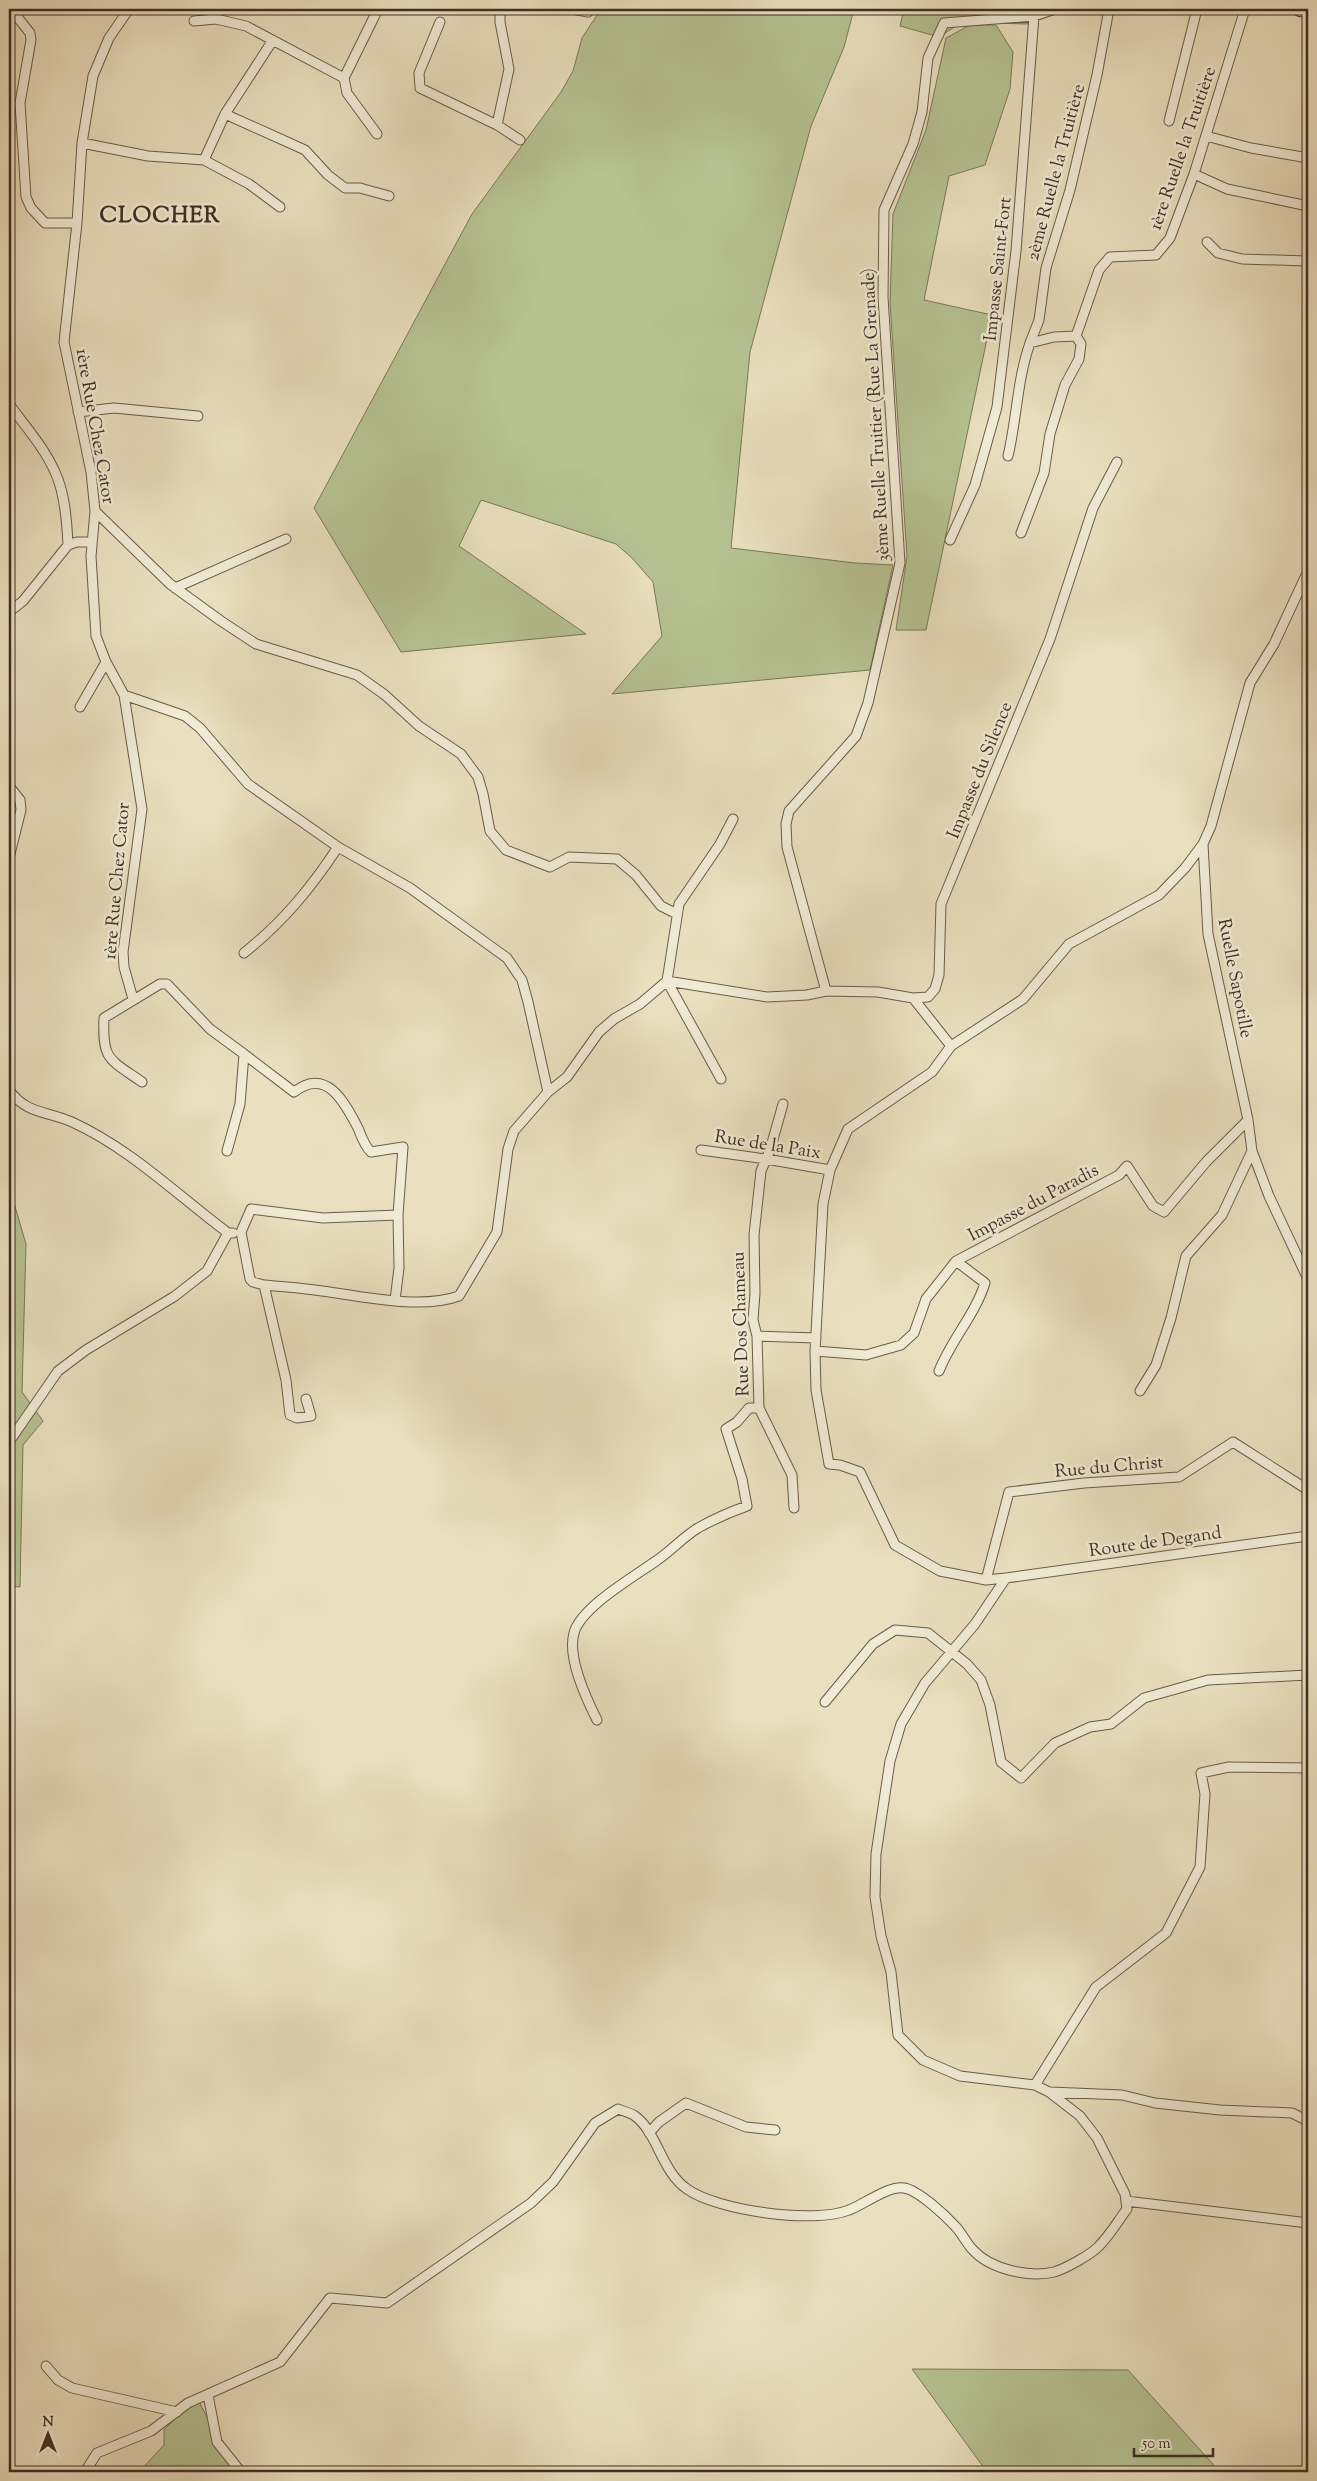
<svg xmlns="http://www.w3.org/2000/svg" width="1317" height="2481" font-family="'Sorts Mill Goudy',serif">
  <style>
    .green { fill: #b6c292; stroke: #7a785a }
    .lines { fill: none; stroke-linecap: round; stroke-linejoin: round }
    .street-casing { stroke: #6a5b4a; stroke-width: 11 }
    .primary-casing { stroke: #3f2f23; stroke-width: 16 }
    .street { stroke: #f1ebd5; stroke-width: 9 }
    .primary { stroke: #eae0bf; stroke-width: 14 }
    .labels { text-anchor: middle; stroke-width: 5; stroke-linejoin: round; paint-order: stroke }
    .street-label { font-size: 18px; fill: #3f2f23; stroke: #f1ebd5 }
    .district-label { font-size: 22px; font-weight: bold; letter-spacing: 1px; fill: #3f2f23; stroke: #f1ebd5 }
  </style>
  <rect width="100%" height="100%" fill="#eae0bf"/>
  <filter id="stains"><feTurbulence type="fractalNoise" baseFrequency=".004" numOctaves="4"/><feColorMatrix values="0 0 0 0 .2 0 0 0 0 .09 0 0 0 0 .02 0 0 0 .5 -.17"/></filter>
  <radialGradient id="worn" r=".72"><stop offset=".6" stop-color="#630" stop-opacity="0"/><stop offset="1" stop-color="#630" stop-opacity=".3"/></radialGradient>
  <path class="green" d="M 601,9 L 854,9 L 844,47 L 811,126 L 750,352 L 731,548 L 855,563 L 893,565 L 870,670 L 612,694 L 662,636 L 653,582 L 632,558 L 616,544 L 481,500 L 459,546 L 586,634 L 401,652 L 314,508 L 472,214 L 561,92 L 573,71 L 582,38 Z
    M 904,9 L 1070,9 L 1027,24 L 962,22 L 939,37 L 900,26 Z
    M 970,25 L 996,25 L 1013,52 L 1010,89 L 985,165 L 949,176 L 924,300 L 992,315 L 926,630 L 896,630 L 907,556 L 890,303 L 893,214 L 926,130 L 946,38 Z
    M 9,1186 L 26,1244 L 22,1392 L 43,1421 L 23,1445 L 20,1587 L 9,1586 Z
    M 912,2369 L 1128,2370 L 1220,2472 L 987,2472 Z
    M 196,2396 L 222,2446 L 249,2472 L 139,2472 L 164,2445 L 164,2430 Z"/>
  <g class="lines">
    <defs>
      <path id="street" d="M 11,9 L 30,33 L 31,40 L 20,103 L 26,197 L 31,208 L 45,223 L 77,223
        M 129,9 L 109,38 L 93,76 L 82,143 L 77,223 L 64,342 L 91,472 L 95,511 L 91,556 L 96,636 L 106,662 L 124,695 L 142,809 L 123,952 L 124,967 L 133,999
        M 572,9 L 588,12 L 589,9
        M 194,21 L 216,19 L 246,26 L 344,78 L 347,93 L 377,134
        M 440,22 L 419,73 L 420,88 L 497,125 L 520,140
        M 344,78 L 378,9
        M 225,114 L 305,150 L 328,175 L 345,188 L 360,188 L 389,196
        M 1169,121 L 1197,9
        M 497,125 L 509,69 L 500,22 L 500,9
        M 1206,136 L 1251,148 L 1308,158
        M 82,143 L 148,156 L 204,160 L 249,184 L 280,207
        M 204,160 L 225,114 L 273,40
        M 1194,174 L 1227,189 L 1308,206
        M 1207,242 L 1218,253 L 1242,259 L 1308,261
        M 1030,343 L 1039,320 L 1046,268 L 1070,190 L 1097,75 L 1109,9
        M 9,404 C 25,426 44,447 55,472 C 65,493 67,522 68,545
        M 78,412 L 114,408 L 198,416
        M 1008,456 C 1017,418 1017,380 1030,343 L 1054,337 L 1076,336
        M 95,511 L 170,584 L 221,621 L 256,644 L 357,675 L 385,695 L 419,726 L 461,754 L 478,777 L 483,794 L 490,831 L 506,850 L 550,867 L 569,857 L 617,859 L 636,875 L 661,906 L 677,914
        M 1021,533 L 1044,473 L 1050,434 L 1065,385 L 1079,359 L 1081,344 L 1076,336 L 1099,270 L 1110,257 L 1156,255 L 1170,238 L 1194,174 L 1245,9
        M 950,540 L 975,485 L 997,407 L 1016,251 L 1034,16 L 1055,9
        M 1308,571 L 1274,644 L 1250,683 L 1211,826 L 1203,844 L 1208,934 L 1248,1120 L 1252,1151 L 1269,1196 L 1308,1279
        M 175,588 L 286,539
        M 9,612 L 23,601 L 68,545 L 77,542 L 92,542
        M 124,695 L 185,716 L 200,728 L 248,784 L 338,847 L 410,888 L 507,958 L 522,980 L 528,1002 L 548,1092
        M 80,707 L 106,662
        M 9,786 L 20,800 L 21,810 L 9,858
        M 1203,844 L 1185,868 L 1159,895 L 1069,944 L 1023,999 L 951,1046 L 932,1072 L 848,1129 L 830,1170 L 823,1204 L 815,1351 L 816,1390 L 829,1464 L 840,1465 L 860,1472 L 895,1545 L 940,1571 L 986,1580 L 1006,1578 L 1308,1536
        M 244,953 C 283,922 311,888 338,847
        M 826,991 L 787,847 L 786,824 L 789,811 L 856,736 L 868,703 L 900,563 L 883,297 L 884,210 L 913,144 L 922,112 L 928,58 L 944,23 L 1034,16
        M 913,998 L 951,1046
        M 244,1054 L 294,1092 C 326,1067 344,1101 358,1128 C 361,1136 365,1147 371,1152 L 403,1147 L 398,1215 L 399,1268 L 395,1300
        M 721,1079 L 667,981 L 679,904 L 720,844 L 733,819
        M 142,1082 C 109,1059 102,1060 104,1018 L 160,984 L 167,984 L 210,1029 L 244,1054 L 240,1104 L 227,1151
        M 9,1090 C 26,1114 47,1111 72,1122 C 131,1149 177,1195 228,1233 L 233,1233
        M 783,1104 L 770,1150 L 761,1171 L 754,1235 L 755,1293 L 753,1320 L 757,1336 L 759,1408 L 792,1475 L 794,1508
        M 701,1150 L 766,1159 L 830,1170
        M 398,1215 L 323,1218 L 251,1209 L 241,1232 L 250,1279 L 253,1282 L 264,1285 C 283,1287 303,1288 322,1291 C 362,1296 420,1310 459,1296 L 497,1232 L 508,1149 L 514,1131 L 548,1092 L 567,1077 L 599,1032 L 614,1019 L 640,1004 L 667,981 L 767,997 L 807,995 L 826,991 L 878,992 L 913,998 L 928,997 L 935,989 L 939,975 L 941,904 L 1050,639 L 1093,508 L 1117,462
        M 264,1285 L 286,1380 L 290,1415 L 297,1418 L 311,1416 L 306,1399
        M 757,1336 L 816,1338
        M 815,1351 L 866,1355 L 901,1345 L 914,1333 L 926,1299 L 956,1261 L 1119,1175 L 1127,1166 L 1153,1206 L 1164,1212 L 1206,1162 L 1248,1120
        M 939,1371 C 951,1340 975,1315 985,1283 L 956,1261
        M 1140,1391 L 1156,1365 L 1171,1318 L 1186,1256 L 1222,1215 L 1252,1151
        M 9,1442 L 58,1371 L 86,1350 L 175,1296 L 207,1271 L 228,1233
        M 986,1580 L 1009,1492 L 1084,1483 L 1179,1477 L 1233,1442 L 1308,1490
        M 825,1702 L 873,1644 L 895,1630 L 928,1633 L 967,1664 L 981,1680 L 990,1705 L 1001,1762 L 1021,1778 L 1055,1743 L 1090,1727 L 1111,1724 L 1144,1698 L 1208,1680 L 1308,1675
        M 597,1720 C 586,1698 567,1658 574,1633 C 581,1607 635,1576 656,1561 C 671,1551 683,1537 698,1528 C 714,1519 730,1512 747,1506 L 742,1479 L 726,1429 L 737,1422 L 749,1408 L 759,1408
        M 1035,2085 L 1096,1987 L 1166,1933 L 1200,1867 L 1205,1794 L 1201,1773 L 1229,1767 L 1308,1768
        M 1050,2092 L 1122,2095 L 1155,2103 L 1220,2110 L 1292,2113 L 1308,2121
        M 649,2133 L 659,2122 L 686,2103 L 746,2127 L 775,2130
        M 1126,2201 L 1308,2223
        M 46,2366 L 58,2380 L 72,2388 L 177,2412
        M 208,2395 L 217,2442 L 241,2472
        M 85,2472 L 97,2453 L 151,2431 L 188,2403 L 280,2362 L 330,2298 L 387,2303 L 531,2203 L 553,2182 L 595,2123 L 618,2109 C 623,2111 631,2113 635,2116 C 658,2133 661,2171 687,2189 C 718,2211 814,2224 849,2210 C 863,2205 889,2185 904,2188 C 918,2190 945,2215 955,2226 C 962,2233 966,2243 973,2250 C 990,2269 1029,2278 1054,2272 C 1065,2269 1092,2254 1099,2246 C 1110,2235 1118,2221 1127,2209 L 1125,2194 L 1097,2138 L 1080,2116 L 1049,2092 L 1035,2085 L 960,2076 L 923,2060 L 898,2035 L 891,1972 L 881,1936 L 875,1897 L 876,1854 L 890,1761 L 901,1724 L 925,1683 L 975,1624 L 1006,1578"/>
      <path id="primary" d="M 1300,9 L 1308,10"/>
    </defs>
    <use href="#street" class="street-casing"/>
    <use href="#primary" class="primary-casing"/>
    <use href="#street" class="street"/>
    <use href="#primary" class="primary"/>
  </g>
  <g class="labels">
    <g class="street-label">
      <text transform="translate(1182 148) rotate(-71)" y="6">1ère Ruelle la Truitière</text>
      <text transform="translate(1055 172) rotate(-75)" y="6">2ème Ruelle la Truitière</text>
      <text transform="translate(997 269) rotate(-84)" y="6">Impasse Saint-Fort</text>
      <text transform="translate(875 415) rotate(-93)" y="6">3ème Ruelle Truitier (Rue La Grenade)</text>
      <text transform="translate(96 426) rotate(80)" y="6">1ère Rue Chez Cator</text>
      <text transform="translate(979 770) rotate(-68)" y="6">Impasse du Silence</text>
      <text transform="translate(116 881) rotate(-85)" y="6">1ère Rue Chez Cator</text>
      <text transform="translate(1236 978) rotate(79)" y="6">Ruelle Sapotille</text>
      <text transform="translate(768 1144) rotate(9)" y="6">Rue de la Paix</text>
      <text transform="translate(1033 1202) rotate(-28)" y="6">Impasse du Paradis</text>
      <text transform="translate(740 1324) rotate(-92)" y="6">Rue Dos Chameau</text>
      <text transform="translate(1109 1466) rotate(-5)" y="6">Rue du Christ</text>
      <text transform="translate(1155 1541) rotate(-8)" y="6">Route de Degand</text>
    </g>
    <g class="district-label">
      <text x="160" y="222">CLOCHER</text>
    </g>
  </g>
  <rect width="1317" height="2481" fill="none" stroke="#eae0bf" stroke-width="30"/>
  <rect x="10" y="10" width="1297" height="2461" fill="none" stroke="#3f2f23" stroke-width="2.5"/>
  <rect x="15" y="15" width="1287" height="2451" fill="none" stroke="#3f2f23"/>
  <g transform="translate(48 2434)" stroke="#f1ebd5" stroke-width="4" paint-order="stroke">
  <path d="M0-4L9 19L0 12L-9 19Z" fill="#3f2f23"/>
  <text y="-8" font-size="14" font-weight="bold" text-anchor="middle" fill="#3f2f23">N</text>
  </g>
  <path d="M1134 2448v8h79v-8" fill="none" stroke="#3f2f23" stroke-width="2.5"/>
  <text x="1142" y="2448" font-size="15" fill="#3f2f23" stroke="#f1ebd5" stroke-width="4" paint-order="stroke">50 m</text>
  <rect width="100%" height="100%" filter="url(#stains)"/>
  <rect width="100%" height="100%" fill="url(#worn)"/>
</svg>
